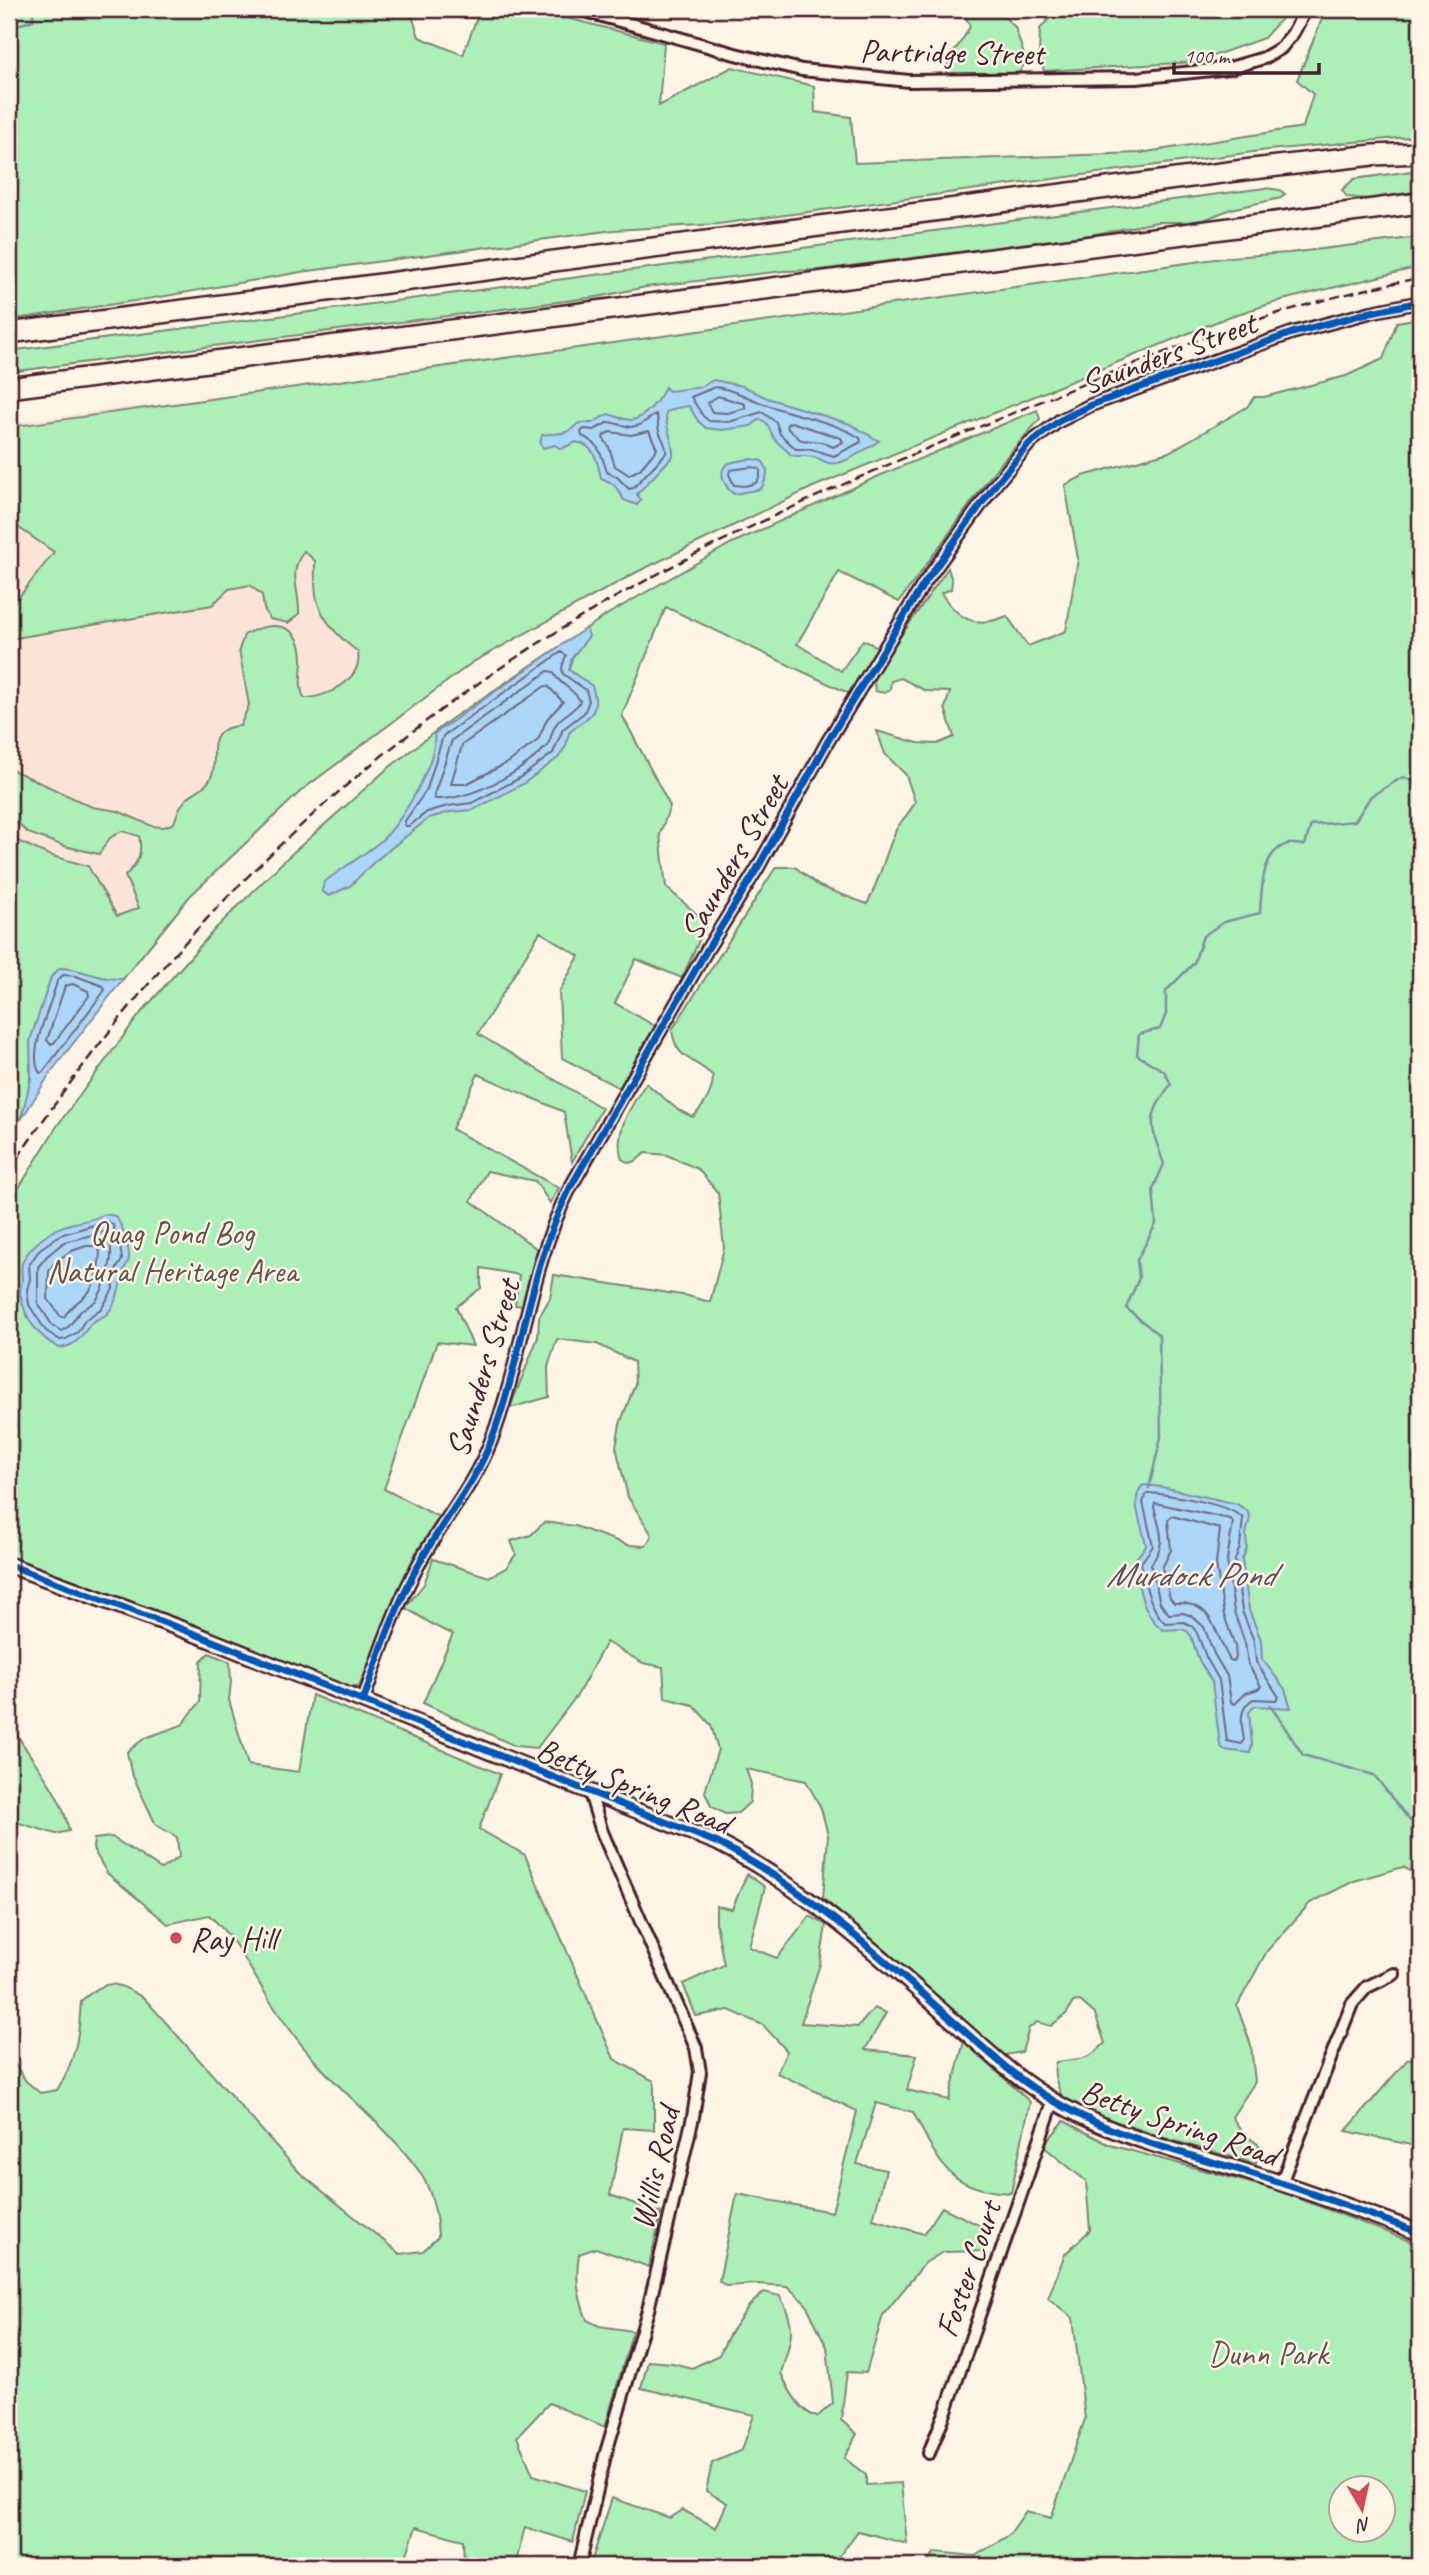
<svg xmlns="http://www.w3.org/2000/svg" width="1429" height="2575" font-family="Caveat,sans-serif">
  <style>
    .built { fill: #fbe4d7 }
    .green { fill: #acefb9; stroke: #7b8772; stroke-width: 2; fill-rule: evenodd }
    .water { fill: #abd6f7; stroke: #848da5; stroke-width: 2 }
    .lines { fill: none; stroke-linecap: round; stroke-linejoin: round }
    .shore { stroke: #71687d; stroke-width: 2 }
    .stream { stroke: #848da5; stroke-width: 2.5 }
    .minor-casing { stroke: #4a1f2b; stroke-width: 16 }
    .tertiary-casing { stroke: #4a1f2b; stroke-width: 19 }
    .motorway-casing { stroke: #4a1f2b; stroke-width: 24 }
    .minor { stroke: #fcf5e5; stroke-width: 10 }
    .tertiary { stroke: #fcf5e5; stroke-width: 14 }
    .motorway { stroke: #fcf5e5; stroke-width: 19 }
    .rail { stroke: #4a1f2b; stroke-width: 2.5; stroke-dasharray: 10 5; stroke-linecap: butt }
    .cycleway-casing { stroke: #fcf5e5; stroke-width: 11 }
    .cycleway { stroke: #0057b8; stroke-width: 7 }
    .poi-dot { fill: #d1495b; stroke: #fcf5e5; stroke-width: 2.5 }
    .labels { text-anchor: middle; stroke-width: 5; stroke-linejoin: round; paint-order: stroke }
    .street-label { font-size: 33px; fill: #4a1f2b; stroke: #fcf5e5 }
    .park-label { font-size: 33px; fill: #62534e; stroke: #fcf5e5 }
    .poi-label { font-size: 33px; fill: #4a1f2b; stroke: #fcf5e5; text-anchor: start }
    .water-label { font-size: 35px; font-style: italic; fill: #624d5e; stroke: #fcf5e5 }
  </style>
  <rect width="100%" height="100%" fill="#fcf5e5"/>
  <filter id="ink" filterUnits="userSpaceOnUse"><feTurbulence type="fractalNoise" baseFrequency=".0143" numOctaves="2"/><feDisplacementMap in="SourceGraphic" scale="14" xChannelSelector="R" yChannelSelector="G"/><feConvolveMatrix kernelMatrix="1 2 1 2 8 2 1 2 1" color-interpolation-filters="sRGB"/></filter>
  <g filter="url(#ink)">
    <path class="built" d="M 1230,257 L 756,506 L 473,662 L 302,790 L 190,896 L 51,1072 L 9,1139 L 9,424 L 104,410 L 360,379 Z"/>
    <path class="green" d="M 9,9 L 410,9 L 419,37 L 463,55 L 480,9 L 532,9 L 664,43 L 659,106 L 732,67 L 814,86 L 815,112 L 851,117 L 855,163 L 1140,153 L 1303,127 L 1313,94 L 1297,80 L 1326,9 L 1420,9 L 1420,136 L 1268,150 L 718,224 L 614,230 L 301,272 L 160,297 L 9,320 Z
      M 962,9 L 996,9 L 1015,27 L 1026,61 L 1019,73 L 946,74 C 946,56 963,43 970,26 Z
      M 1057,9 L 1290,9 L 1264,38 L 1196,62 L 1044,71 L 1039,53 L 1040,29 Z
      M 1420,170 L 1420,191 L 1368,199 L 1347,197 L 1342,190 L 1354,179 Z
      M 1265,188 L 1280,190 L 1285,194 L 1281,198 L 1231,209 L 1206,219 L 1187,222 L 1157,222 L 1090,235 L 819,270 L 783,271 L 646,287 L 597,297 L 9,372 L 9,351 Z
      M 1420,237 L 1420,267 L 1286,299 L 1228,317 L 813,487 L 637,572 L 473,662 L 302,790 L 190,896 L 123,979 C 97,980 85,969 60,968 L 51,977 L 30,1065 C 32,1092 23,1117 9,1139 L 9,837 L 49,855 L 88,866 L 117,916 L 139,908 L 125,876 C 138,863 143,854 139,836 L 122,831 L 110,838 L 99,854 L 64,846 L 28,833 L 9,815 L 9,768 L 92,807 L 118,811 L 152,826 L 164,827 L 174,823 C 177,812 181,802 191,795 C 201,788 210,785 213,771 C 216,759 210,744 220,733 C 225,728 233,726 240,726 L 249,705 L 239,650 L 244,635 C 270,620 302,621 302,660 C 302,674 298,684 304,698 C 328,698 363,679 358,652 C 341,639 323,622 317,600 C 314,589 315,573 315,561 L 304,551 C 287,573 300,589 299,614 L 288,623 L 270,619 L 264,609 L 262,595 L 250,585 L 229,589 L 212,605 L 9,639 L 9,605 L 12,606 L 54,552 L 9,521 L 9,427 L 1230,257 L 1289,253 Z
      M 1420,318 L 1420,1876 L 1403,1867 L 1354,1881 L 1310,1903 L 1267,1951 L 1237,2006 L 1251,2045 L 1255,2082 L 1232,2117 L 1244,2134 L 1259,2145 L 1256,2164 L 1161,2137 L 1065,2104 C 1060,2091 1051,2074 1056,2062 C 1080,2058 1087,2062 1105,2043 L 1095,2014 L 1080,2001 L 1073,2002 L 1067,2013 L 1051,2026 L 1037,2022 L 1029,2028 L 1022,2052 L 1000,2056 L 823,1898 L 828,1835 L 821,1808 L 806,1781 L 746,1769 L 751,1784 L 750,1802 L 738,1813 L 725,1814 L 711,1806 L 705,1792 L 718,1749 L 711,1725 L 693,1705 L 665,1698 L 663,1667 L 643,1663 L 606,1642 L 578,1694 L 537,1748 L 515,1746 L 423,1703 L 453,1634 C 438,1630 421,1616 405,1608 L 424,1584 L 433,1559 L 489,1577 L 506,1568 L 516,1554 L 511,1541 L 531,1535 L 544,1522 L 575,1526 L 628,1545 L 646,1546 L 652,1535 L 628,1497 L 616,1447 L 620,1424 L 635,1384 L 634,1362 L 597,1344 L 557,1339 L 548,1367 L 549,1397 L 510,1408 L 538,1337 L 539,1317 L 550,1298 L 554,1275 L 688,1296 L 710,1302 L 724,1248 L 718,1193 L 698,1169 L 667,1155 L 645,1153 L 636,1161 L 629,1163 L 622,1159 C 613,1132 631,1106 646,1083 L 678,1110 L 693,1117 C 704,1106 713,1092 713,1076 C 694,1057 676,1061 672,1030 L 776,867 L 795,867 L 819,886 L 867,904 C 880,879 885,855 896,830 C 901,820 910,813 915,802 L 906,775 L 885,754 L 877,731 L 918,743 L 937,744 L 954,737 L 945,708 L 950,692 L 926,691 L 901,678 L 891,681 L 890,689 L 884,693 L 875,691 L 873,676 L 948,568 L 952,581 L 951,589 L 941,593 C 959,620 975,629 1007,616 L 1028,646 L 1066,631 L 1078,559 L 1065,485 L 1083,476 L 1169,452 L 1247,407 L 1254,397 L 1264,397 L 1346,376 L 1383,359 L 1397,322 Z
      M 1037,410 L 1040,419 L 995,470 L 899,602 L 839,572 L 797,644 L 841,671 L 863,640 L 880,648 L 850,694 L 666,607 L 622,715 L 670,806 L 660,834 L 666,887 L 707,923 L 682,978 L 636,959 L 615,1003 L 655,1026 L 619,1088 L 562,1058 L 559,992 L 579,956 L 540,932 L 478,1034 L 602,1108 L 572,1162 L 564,1112 L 478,1074 L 452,1129 L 559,1188 L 550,1203 L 535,1181 L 487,1171 L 471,1201 L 537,1249 L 522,1306 L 515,1305 L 519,1275 L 481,1268 L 481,1288 L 456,1307 L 473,1346 L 437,1342 L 384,1489 L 439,1517 L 415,1554 L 359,1687 L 341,1687 L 9,1559 L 9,1204 L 57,1126 L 140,1014 L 216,928 L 287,858 L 386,770 L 451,719 L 608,614 L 730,544 L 881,475 Z
      M 209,1653 L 230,1662 L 231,1682 L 229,1700 L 248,1765 L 299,1772 L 312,1695 L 500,1774 L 479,1829 L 525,1855 L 614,2059 L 654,2081 L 654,2130 L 623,2128 L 610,2195 L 661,2213 L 649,2267 L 596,2248 L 579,2254 C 575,2278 578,2297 587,2320 L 599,2326 L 633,2331 L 605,2427 L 549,2403 L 517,2437 L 533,2475 L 585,2491 L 573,2542 L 525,2527 L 515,2566 L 464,2566 L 463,2540 L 416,2527 L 403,2566 L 9,2566 L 9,2056 L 26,2081 L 40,2093 L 57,2090 C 76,2060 79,2036 81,2001 C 110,1977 113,1981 144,1998 L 300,2173 L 400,2254 L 423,2251 L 438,2237 C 437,2216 432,2190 419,2171 C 389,2129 350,2100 316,2062 C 299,2043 282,2019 268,1998 C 248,1966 238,1942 209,1915 L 168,1924 L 107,1873 L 93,1849 L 94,1839 L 112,1837 L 161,1869 L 179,1857 L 177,1837 L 156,1825 L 131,1772 L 127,1752 L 145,1738 L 182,1725 L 200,1702 L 201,1661 Z
      M 9,1719 C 26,1758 62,1788 69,1831 L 56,1834 L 19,1823 L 9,1810 Z
      M 747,1874 L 765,1887 L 749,1947 L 777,1958 L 810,1916 L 826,1925 L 820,1964 L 801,2023 L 858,2027 L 874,2008 L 886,2013 L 865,2050 L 917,2055 L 907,2090 L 949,2100 L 964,2041 L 1030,2102 L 1011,2193 C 947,2190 939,2162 913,2112 L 876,2103 L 857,2164 L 886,2170 L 873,2219 L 924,2234 L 942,2207 L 985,2228 L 984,2251 L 943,2252 L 925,2263 L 883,2315 L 866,2373 L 847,2372 L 841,2420 L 857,2434 L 844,2458 L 866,2475 L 866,2485 L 901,2483 L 907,2544 L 858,2531 L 832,2566 L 590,2566 L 612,2498 L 670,2518 L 683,2510 L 716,2528 L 727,2503 L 706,2491 L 712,2463 L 742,2450 L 754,2415 L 641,2388 L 648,2361 L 672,2363 L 692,2368 L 719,2355 L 730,2333 L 749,2306 L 764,2292 L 780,2296 C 798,2329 791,2339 781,2373 C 788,2389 800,2412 817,2417 L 833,2403 L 827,2347 L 806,2304 L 787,2286 L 756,2284 L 726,2286 L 719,2281 L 737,2194 L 832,2212 L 857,2111 L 777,2073 L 787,2051 L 763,2025 L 729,2010 L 696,2016 L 683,1984 L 724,1965 L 716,1923 L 716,1906 L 732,1909 Z
      M 1420,2054 L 1420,2147 L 1346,2131 L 1407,2060 Z
      M 1064,2121 L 1110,2145 L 1277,2190 L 1420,2245 L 1420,2566 L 925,2566 L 935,2552 L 975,2556 L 1009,2535 L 1026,2511 L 1051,2518 L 1085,2419 L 1073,2318 L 1048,2298 L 1065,2254 L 1090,2230 L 1086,2181 L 1043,2146 ZM 1342,2488 L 1384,2488 L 1384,2530 L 1342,2530 Z"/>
    <path class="water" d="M 713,380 L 743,386 L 767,398 L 850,424 L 879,441 C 865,449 845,466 828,463 C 822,461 819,458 813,457 C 806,455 798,457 791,455 C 786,448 778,445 774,438 C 768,429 771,425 760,419 L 751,426 L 722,430 L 706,428 L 698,421 L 689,406 L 676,408 L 666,412 C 665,430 674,439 673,456 L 637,494 L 641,500 L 637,505 L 624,500 C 617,488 615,483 601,478 C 597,461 596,446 576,442 L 561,449 L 555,445 L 543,448 L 540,444 L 542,435 C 558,432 565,437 579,423 L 592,423 L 608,414 C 614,416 623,419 630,420 C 643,421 661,398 665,387 L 669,391 L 701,387 Z
      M 752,459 L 762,461 C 771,470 766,480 761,489 L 734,494 C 728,490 727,487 724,481 C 716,461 737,461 752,459 Z
      M 586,628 L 589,636 L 572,658 L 569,670 L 592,686 C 602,717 587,715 569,733 L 566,746 L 558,758 L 523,784 L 473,810 L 450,812 L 429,818 L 374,862 L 350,886 L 329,896 L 322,891 L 324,882 C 343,868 364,855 382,840 C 402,822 438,761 434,734 Z
      M 60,968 C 85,969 97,980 123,979 L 51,1072 L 21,1120 L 31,1078 L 30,1041 L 51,977 Z
      M 105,1214 L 115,1216 C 123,1226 129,1244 129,1258 C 128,1264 124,1267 123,1273 C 120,1286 117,1303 107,1314 C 101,1319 93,1319 89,1326 C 81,1337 75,1347 59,1348 C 37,1336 24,1317 20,1293 C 20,1287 23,1283 22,1277 C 22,1271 20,1267 23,1261 C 29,1248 42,1238 53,1231 C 70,1220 89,1223 105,1214 Z
      M 1143,1485 L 1162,1487 L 1237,1504 L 1247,1511 L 1250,1517 L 1246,1535 L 1247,1548 L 1242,1560 L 1249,1610 L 1261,1640 L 1262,1659 L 1285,1689 L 1291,1708 L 1255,1706 L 1249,1712 L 1252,1745 L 1250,1753 L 1224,1750 L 1220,1745 L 1212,1682 L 1199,1660 L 1191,1636 L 1187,1631 L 1182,1629 L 1163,1630 C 1142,1615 1138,1585 1134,1561 L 1146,1546 C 1144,1528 1128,1500 1143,1485 Z"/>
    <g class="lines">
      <path class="shore" d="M 715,387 C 735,389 749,399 767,405 C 797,416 833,421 860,438 L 861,442 L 834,456 L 811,449 L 796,449 L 780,434 L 776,422 L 762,412 L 729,422 L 709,421 L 703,416 L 691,397 Z
        M 718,396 L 745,404 L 745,408 L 728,413 L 712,412 L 707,403 Z
        M 656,414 C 659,420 657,424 659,431 C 661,439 667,443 666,453 L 633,488 L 629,489 L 617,477 L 607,472 C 601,455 601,444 582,436 L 581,432 L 584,429 L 594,430 L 609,422 L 631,427 L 640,425 Z
        M 791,422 L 841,438 L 843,442 L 833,447 L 822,442 L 801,440 L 788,429 L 787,424 Z
        M 649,431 L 657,449 L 640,469 L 629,475 L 615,466 L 609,447 L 603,438 L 604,435 L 610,432 L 631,435 Z
        M 752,467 L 760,469 L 760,476 L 756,483 L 745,486 L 734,485 L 729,474 L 730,470 Z
        M 561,652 L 566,655 L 562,668 L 563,674 L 586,690 L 589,701 L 584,713 L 563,729 L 553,753 L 520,778 L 472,803 L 448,806 L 427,812 L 409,826 L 405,826 L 405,821 L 427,789 L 443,736 Z
        M 548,671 L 553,672 C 559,685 575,689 580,701 C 576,711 563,714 557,723 C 551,730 552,740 546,747 C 521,773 471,800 435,799 L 434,795 L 452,740 Z
        M 545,686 L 549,687 L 563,702 L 547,719 L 538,740 L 509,762 L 466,784 L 451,784 L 462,745 Z
        M 63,975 L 76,976 L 103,986 L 105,990 L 43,1072 L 40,1073 C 26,1053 52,1004 57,981 Z
        M 73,984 L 88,991 L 89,996 L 54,1043 L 50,1044 L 47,1040 L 65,986 Z
        M 107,1221 L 113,1225 L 121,1252 L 122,1260 L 117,1268 L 113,1289 L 102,1308 L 85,1320 L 78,1332 L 66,1339 L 60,1340 L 46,1331 L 29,1305 L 27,1290 L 30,1279 L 29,1265 L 40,1249 L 60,1235 Z
        M 104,1232 C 119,1247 107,1283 97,1299 C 93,1305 85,1307 80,1312 C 72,1320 72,1327 61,1331 L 52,1325 L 38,1303 L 38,1267 L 47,1256 L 64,1242 Z
        M 86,1246 L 98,1246 C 103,1253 96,1285 88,1293 C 80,1302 72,1303 64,1317 L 61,1317 L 48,1299 L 49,1271 L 54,1263 L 69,1252 Z
        M 1147,1493 C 1168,1494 1229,1504 1243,1518 L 1240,1547 L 1235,1560 L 1242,1611 L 1254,1641 L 1256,1662 L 1279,1697 L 1276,1700 L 1253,1699 C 1237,1710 1242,1724 1244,1741 L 1242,1744 L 1227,1741 L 1219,1680 L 1206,1657 L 1197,1633 L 1192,1626 L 1184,1622 L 1165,1623 C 1149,1607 1145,1584 1141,1563 L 1153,1546 L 1143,1502 Z
        M 1155,1503 L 1230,1519 L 1233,1522 L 1227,1560 L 1234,1612 L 1245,1643 L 1248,1664 L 1261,1686 L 1258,1689 L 1246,1693 L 1235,1704 L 1231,1702 L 1227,1676 L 1214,1654 L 1204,1627 L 1192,1616 L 1183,1613 L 1169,1614 L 1160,1603 L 1151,1565 C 1167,1540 1161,1535 1154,1507 Z
        M 1172,1516 L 1220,1529 L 1216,1564 L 1224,1615 L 1235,1646 L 1236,1658 L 1234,1661 L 1230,1660 C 1213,1633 1216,1601 1174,1603 L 1170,1598 L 1162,1568 L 1171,1550 L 1168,1520 Z"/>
      <path class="stream" d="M 9,39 L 15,26 L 33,20 L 33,9
        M 1149,1488 L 1161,1437 L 1159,1335 L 1126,1308 L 1139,1278 L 1137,1260 L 1156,1224 L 1153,1189 L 1164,1164 C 1150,1125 1146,1118 1171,1084 L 1164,1071 L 1137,1055 L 1139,1034 L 1160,1029 L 1166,1014 L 1166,991 L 1194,963 L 1203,936 L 1224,922 L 1260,913 C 1262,891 1260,852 1288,844 C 1293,843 1300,845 1305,845 L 1311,825 L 1355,821 L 1371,796 L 1403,777 L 1420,784
        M 1270,1705 L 1303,1755 L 1374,1775 L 1411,1822 L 1420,1823"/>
      <defs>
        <path id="minor" d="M 578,9 L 735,54 L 802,70 L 909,81 L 1137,78 L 1230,68 L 1264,58 L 1281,48 L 1293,33 L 1306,9
          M 363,1702 C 379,1653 396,1605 421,1560 C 444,1519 474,1485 491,1441 C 523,1358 529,1268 570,1188 L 708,948 L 757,869 L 828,741 L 923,585 L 995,485 L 1029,444 L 1059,421 L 1091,405 L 1292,333 L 1371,312 L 1420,302
          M 1281,2183 L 1352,2004 L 1367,1987 L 1394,1974
          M 929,2453 L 947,2408 L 1053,2102
          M 579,2566 L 605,2456 L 648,2310 L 693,2117 L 700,2072 L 696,2048 L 602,1832 L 590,1793"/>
        <path id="tertiary" d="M 9,1565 L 195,1634 L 718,1843 C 827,1899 915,1990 1008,2069 C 1084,2131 1159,2145 1250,2173 C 1307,2191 1364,2212 1420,2233"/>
        <path id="motorway" d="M 9,333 L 1244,170 L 1373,155 L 1420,153
          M 9,388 L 1420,203"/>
      </defs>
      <use href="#minor" class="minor-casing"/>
      <use href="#tertiary" class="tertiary-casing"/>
      <use href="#motorway" class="motorway-casing"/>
      <use href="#minor" class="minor"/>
      <use href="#tertiary" class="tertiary"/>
      <use href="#motorway" class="motorway"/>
      <path class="rail" d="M 9,1171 C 160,940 360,744 600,606 C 725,534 856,477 989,423 C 1130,364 1270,306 1420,278"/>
      <defs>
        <path id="cycleway" d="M 9,1565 L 195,1634 L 718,1843 C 827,1899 915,1990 1008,2069 C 1084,2131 1159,2145 1250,2173 C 1307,2191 1364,2212 1420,2233
          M 363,1702 C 379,1653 396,1605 421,1560 C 444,1519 474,1485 491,1441 C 523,1358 529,1268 570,1188 L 708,948 L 757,869 L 828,741 L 923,585 L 995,485 L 1029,444 L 1059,421 L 1091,405 L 1292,333 L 1371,312 L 1420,302"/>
      </defs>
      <use href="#cycleway" class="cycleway-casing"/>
      <use href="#cycleway" class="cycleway"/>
    </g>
  </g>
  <circle class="poi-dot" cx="176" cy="1938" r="7"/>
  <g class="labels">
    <g class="street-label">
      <text transform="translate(952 51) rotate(1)" y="12">Partridge Street</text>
      <text transform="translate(1168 352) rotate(-20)" y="12">Saunders Street</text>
      <text transform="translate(733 857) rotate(-60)" y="12">Saunders Street</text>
      <text transform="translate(482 1368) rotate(-73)" y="12">Saunders Street</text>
      <text transform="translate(634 1785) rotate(22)" y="12">Betty Spring Road</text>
      <text transform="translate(1180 2122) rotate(19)" y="12">Betty Spring Road</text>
      <text transform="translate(654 2168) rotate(-77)" y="12">Willis Road</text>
      <text transform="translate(967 2269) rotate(-71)" y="12">Foster Court</text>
    </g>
    <g class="park-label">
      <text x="172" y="1244">Quag Pond Bog<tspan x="172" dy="38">Natural Heritage Area</tspan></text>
      <text x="1268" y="2365">Dunn Park</text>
    </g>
    <g class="poi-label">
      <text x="190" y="1950">Ray Hill</text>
    </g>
    <g class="water-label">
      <text x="1190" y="1586">Murdock Pond</text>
    </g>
  </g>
  <rect width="1429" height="2575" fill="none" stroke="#fcf5e5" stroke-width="35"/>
  <rect x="18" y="18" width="1394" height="2540" fill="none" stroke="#4a1f2b" stroke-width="2.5" filter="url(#ink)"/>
  <g transform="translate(1362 2509) rotate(171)"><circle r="33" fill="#fcf5e5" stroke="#b59f9b" stroke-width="2"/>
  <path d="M0-5L12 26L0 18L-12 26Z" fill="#d1495b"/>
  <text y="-10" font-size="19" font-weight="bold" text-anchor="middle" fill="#4a1f2b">N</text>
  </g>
  <path d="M1174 63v10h145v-10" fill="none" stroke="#4a1f2b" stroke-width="3.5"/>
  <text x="1184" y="63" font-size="21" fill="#4a1f2b" stroke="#fcf5e5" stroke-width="5" paint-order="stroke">100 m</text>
</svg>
